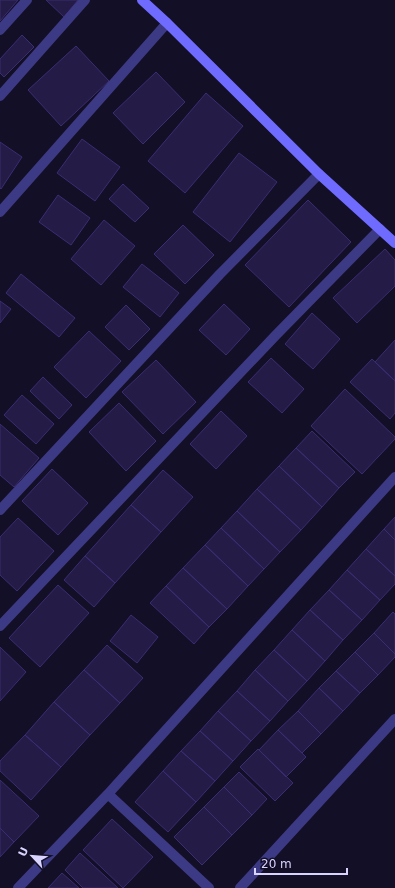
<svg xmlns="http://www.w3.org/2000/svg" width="395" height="888" font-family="'DejaVu Sans',sans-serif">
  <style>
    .building { fill: #241b47; stroke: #3b2d73 }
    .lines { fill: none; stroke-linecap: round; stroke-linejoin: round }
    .minor { stroke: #3d3a85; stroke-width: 10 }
    .secondary { stroke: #6f6bff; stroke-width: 10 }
  </style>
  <rect width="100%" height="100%" fill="#130f26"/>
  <path class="building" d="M 0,0 L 18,0 L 0,21 Z
    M 46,0 L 78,0 L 64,17 Z
    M 22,35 L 34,47 L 4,77 L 0,73 L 0,59 Z
    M 76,46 L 109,81 L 61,126 L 28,90 Z
    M 156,72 L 185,102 L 143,144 L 113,113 Z
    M 206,93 L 243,126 L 185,193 L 148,161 Z
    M 82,139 L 120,167 L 95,201 L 57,173 Z
    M 0,142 L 22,157 L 1,189 L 0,188 Z
    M 239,153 L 277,182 L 230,242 L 193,212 Z
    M 123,184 L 149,208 L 135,222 L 109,199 Z
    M 58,195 L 90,218 L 71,245 L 39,222 Z
    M 308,200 L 351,242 L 289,307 L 245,265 Z
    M 104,220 L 135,246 L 101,285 L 71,259 Z
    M 183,225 L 214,255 L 185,284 L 154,254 Z
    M 385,249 L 395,260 L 395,286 L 357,323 L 333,298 Z
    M 142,264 L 179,293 L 160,317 L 123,287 Z
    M 21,274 L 75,318 L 59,337 L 6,293 Z
    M 0,301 L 11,309 L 0,323 Z
    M 224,304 L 250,329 L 226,355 L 199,330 Z
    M 126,305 L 150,329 L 129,350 L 105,327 Z
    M 312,313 L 340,339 L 313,369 L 285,344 Z
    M 89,331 L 121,361 L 86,398 L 54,367 Z
    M 395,340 L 395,381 L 375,362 Z
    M 271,358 L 304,389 L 282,413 L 248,382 Z
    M 372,359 L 395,381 L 395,413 L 390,419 L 350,382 Z
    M 156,360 L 196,402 L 163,434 L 122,392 Z
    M 43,377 L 72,405 L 59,419 L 30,391 Z
    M 345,389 L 395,437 L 395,439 L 362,474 L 311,426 Z
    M 22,395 L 54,424 L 36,444 L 4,415 Z
    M 119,403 L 156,441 L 126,471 L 89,432 Z
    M 221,411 L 247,436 L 216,469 L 190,444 Z
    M 0,424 L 39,458 L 14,487 L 0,475 Z
    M 312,431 L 355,472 L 339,488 L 296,448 Z
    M 296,448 L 339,488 L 322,507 L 279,466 Z
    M 279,466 L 322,507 L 301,530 L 257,489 Z
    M 52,469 L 88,503 L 58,535 L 22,501 Z
    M 163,470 L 193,497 L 161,532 L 131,505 Z
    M 257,489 L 301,530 L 280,552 L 237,511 Z
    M 131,505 L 161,532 L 115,583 L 85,556 Z
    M 237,511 L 280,552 L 264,569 L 221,528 Z
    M 395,517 L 395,540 L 384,529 Z
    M 18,518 L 54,551 L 17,591 L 0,575 L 0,537 Z
    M 221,528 L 264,569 L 248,586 L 205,545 Z
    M 384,529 L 395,540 L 395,576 L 366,549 Z
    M 205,545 L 248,586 L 227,609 L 183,568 Z
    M 366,549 L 395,576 L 395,584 L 380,600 L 347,570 Z
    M 85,556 L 115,583 L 94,607 L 64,580 Z
    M 183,568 L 227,609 L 209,627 L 166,586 Z
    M 347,570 L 380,600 L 362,620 L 329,590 Z
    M 58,585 L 89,613 L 40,667 L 9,638 Z
    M 166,586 L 209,627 L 194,644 L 150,603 Z
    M 329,590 L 362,620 L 343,640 L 310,610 Z
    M 310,610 L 343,640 L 325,661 L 292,630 Z
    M 393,612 L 395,614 L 395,654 L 374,633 Z
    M 131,615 L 158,637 L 137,663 L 110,641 Z
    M 292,630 L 325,661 L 307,681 L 274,650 Z
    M 374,633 L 395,654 L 395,657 L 378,675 L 355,652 Z
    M 107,645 L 143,678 L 120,703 L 84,670 Z
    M 0,647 L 26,672 L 0,701 Z
    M 274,650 L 307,681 L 288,701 L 255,670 Z
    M 355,652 L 378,675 L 360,693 L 336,671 Z
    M 84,670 L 120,703 L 90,735 L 54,702 Z
    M 255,670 L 288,701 L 270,721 L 237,691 Z
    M 336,671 L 360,693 L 343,711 L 319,688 Z
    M 319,688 L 343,711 L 321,734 L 298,711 Z
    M 237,691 L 270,721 L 251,741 L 218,711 Z
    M 54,702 L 90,735 L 61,767 L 25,735 Z
    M 218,711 L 251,741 L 233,761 L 200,731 Z
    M 298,711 L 321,734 L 302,753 L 278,730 Z
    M 278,730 L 306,757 L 286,777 L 259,750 Z
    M 200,731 L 233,761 L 215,781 L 181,751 Z
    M 25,735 L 61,767 L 31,800 L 0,771 L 0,761 Z
    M 258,749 L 293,783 L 275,801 L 240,767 Z
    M 181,751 L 215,781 L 196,802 L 163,771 Z
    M 163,771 L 196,802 L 168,832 L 135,802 Z
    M 239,772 L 267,799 L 252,815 L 224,787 Z
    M 0,780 L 39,816 L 14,842 L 0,828 Z
    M 224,787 L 252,815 L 232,835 L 204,807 Z
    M 204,807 L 232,835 L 202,865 L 174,837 Z
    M 112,819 L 153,857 L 123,888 L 83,850 Z
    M 0,828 L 14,842 L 0,857 Z
    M 80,853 L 118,888 L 83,888 L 65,870 Z
    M 62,873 L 79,888 L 48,888 Z"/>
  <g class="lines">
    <path class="minor" d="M 0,30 L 27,0
      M 0,96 L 85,0
      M 0,212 L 167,23
      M 0,510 L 220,274 L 319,174
      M 0,626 L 276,335 L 380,229
      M 108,794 L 209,888
      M 18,888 L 108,794 L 395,477
      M 240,888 L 395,719"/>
    <path class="secondary" d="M 142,0 L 167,23 L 319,174 L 395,243"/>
  </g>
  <g transform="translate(32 856) rotate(296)" stroke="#130f26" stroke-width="3" paint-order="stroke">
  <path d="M0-3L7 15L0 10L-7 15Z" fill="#d9d4ff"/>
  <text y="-6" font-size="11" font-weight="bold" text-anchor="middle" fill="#d9d4ff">U</text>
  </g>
  <path d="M255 868v6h92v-6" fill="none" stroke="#d9d4ff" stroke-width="2"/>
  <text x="261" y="868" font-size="12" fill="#d9d4ff" stroke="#130f26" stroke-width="3" paint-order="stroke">20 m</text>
</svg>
